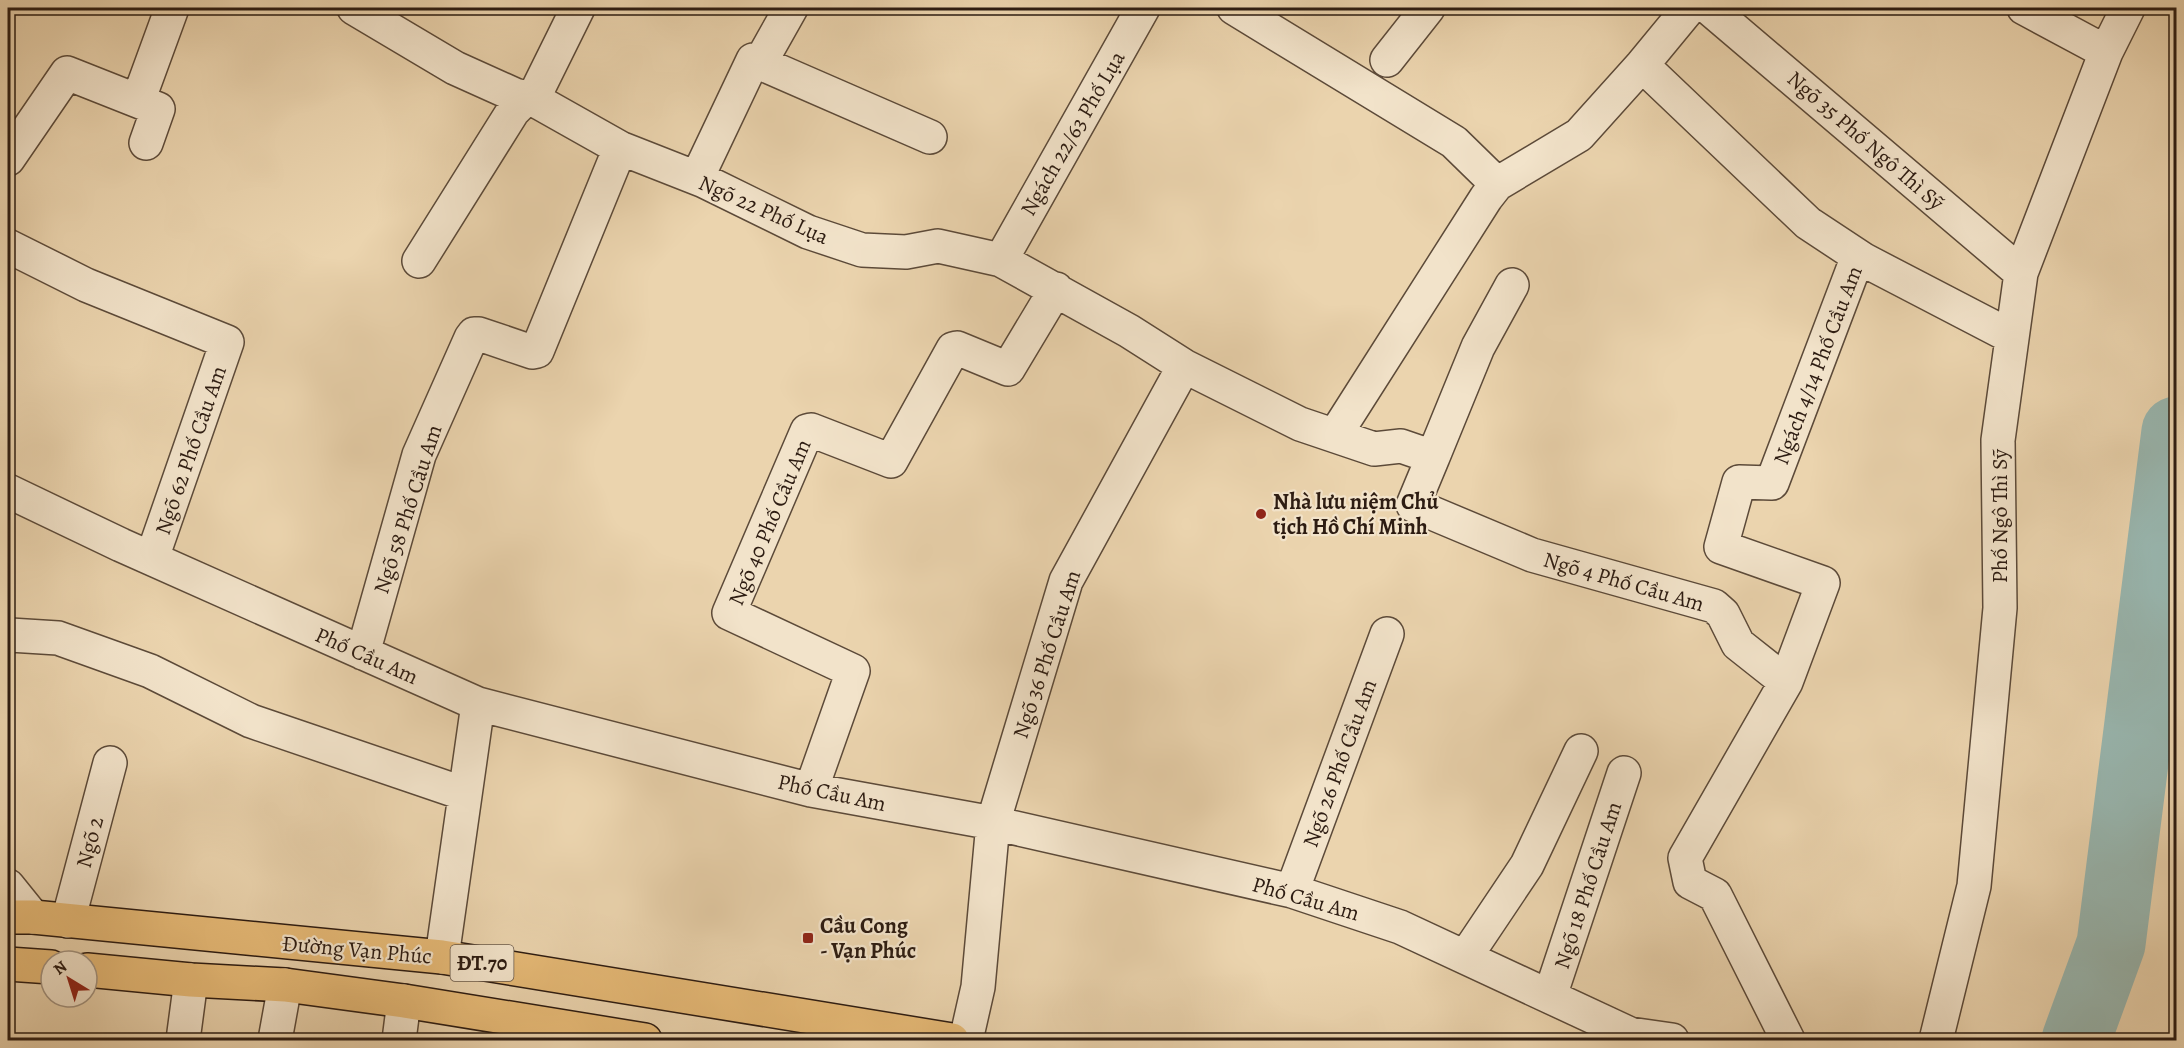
<svg xmlns="http://www.w3.org/2000/svg" width="2184" height="1048" font-family="Alegreya,serif">
  <style>
    .lines { fill: none; stroke-linecap: round; stroke-linejoin: round }
    .river { stroke: #99b7b0; stroke-width: 69 }
    .minor-casing { stroke: #5c4a39; stroke-width: 36 }
    .major-casing { stroke: #2d1c12; stroke-width: 36 }
    .minor { stroke: #f2e3ca; stroke-width: 33 }
    .major { stroke: #e6ba77; stroke-width: 33 }
    .poi-dot { fill: #8f2418; stroke: #f2e3ca; stroke-width: 2 }
    .labels { text-anchor: middle; stroke-width: 4.5; stroke-linejoin: round; paint-order: stroke }
    .shield { fill: #f2e3ca; stroke: #685849; stroke-width: 1.5 }
    .shield-label { font-size: 21px; font-weight: bold; fill: #2d1c12 }
    .street-label { font-size: 22px; fill: #2d1c12; stroke: #f2e3ca }
    .poi-label { font-size: 22px; font-weight: bold; fill: #2d1c12; stroke: #f2e3ca; text-anchor: start }
  </style>
  <rect width="100%" height="100%" fill="#ebd4ae"/>
  <filter id="stains"><feTurbulence type="fractalNoise" baseFrequency=".00333" numOctaves="4"/><feColorMatrix values="0 0 0 0 .2 0 0 0 0 .09 0 0 0 0 .02 0 0 0 .5 -.17"/></filter>
  <radialGradient id="worn" r=".72"><stop offset=".6" stop-color="#630" stop-opacity="0"/><stop offset="1" stop-color="#630" stop-opacity=".3"/></radialGradient>
  <g class="lines">
    <path class="river" d="M 2076,1040 L 2111,944 L 2176,431"/>
    <defs>
      <path id="minor" d="M 354,8 L 455,68 L 515,95 L 533,99 L 620,148 L 704,181 L 808,232 L 862,250 L 906,252 L 938,246 L 1001,260 L 1129,331 L 1184,366 L 1300,424 L 1374,449 L 1401,446 L 1433,457 L 1413,505 L 1532,555 L 1714,606 L 1723,614 L 1738,644 L 1786,682
        M 1234,8 L 1454,142 L 1497,184 L 1486,198 L 1335,435
        M 1709,8 L 2021,273
        M 2024,8 L 2106,52
        M 1387,60 L 1428,8
        M 760,63 L 930,137
        M 1642,65 L 1808,223 L 1864,260 L 2012,337
        M 533,99 L 578,8
        M 138,101 L 172,8
        M 8,159 L 67,73 L 158,109 L 146,143
        M 697,178 L 753,60 L 760,63 L 791,8
        M 1497,184 L 1579,135 L 1642,65 L 1689,8
        M 8,246 L 86,285 L 227,342 L 152,558
        M 1001,260 L 1143,8
        M 419,261 L 513,111 L 526,98
        M 1433,457 L 1478,347 L 1512,285
        M 8,491 L 121,545 L 478,704 L 811,790 L 993,823 L 1292,891 L 1400,927 L 1630,1034 L 1672,1040
        M 8,637 L 10,635 L 58,638 L 150,671 L 251,721 L 465,794
        M 363,653 L 419,455 L 471,338 L 474,334 L 479,334 L 532,352 L 537,351 L 620,148
        M 811,790 L 853,671 L 729,613 L 807,431 L 811,430 L 891,461 L 953,349 L 957,348 L 1008,369 L 1056,289
        M 8,886 L 33,917
        M 1292,891 L 1387,634
        M 68,921 L 110,763
        M 1466,956 L 1527,865 L 1581,751
        M 442,957 L 478,704
        M 1550,996 L 1624,773
        M 183,1040 L 191,980
        M 275,1040 L 285,985
        M 399,1040 L 404,1001
        M 966,1040 L 978,987 L 993,823 L 1066,581 L 1184,366
        M 1788,1040 L 1715,895 L 1690,882 L 1685,858 L 1786,682 L 1823,583 L 1721,547 L 1739,482 L 1772,483 L 1858,256
        M 1936,1040 L 1974,886 L 2000,608 L 1998,440 L 2021,273 L 2106,52 L 2128,8"/>
      <path id="major" d="M 8,917 L 33,917 L 442,957 L 952,1040
        M 8,964 L 51,967
        M 87,970 L 191,980 L 285,985 L 404,1001 L 645,1040"/>
    </defs>
    <use href="#minor" class="minor-casing"/>
    <use href="#major" class="major-casing"/>
    <use href="#minor" class="minor"/>
    <use href="#major" class="major"/>
  </g>
  <g class="poi-dot">
    <circle cx="1261" cy="514" r="6"/>
    <rect x="802" y="932" width="12" height="12" rx="3"/>
  </g>
  <g class="labels">
    <rect class="shield" x="450.5" y="945" width="63" height="36" rx="4.5"/>
    <g class="shield-label">
      <text x="482" y="970">ĐT.70</text>
    </g>
    <g class="street-label">
      <text transform="translate(1072 133) rotate(-60)" y="8">Ngách 22/63 Phố Lụa</text>
      <text transform="translate(1866 140) rotate(41)" y="8">Ngõ 35 Phố Ngô Thì Sỹ</text>
      <text transform="translate(764 209) rotate(24)" y="8">Ngõ 22 Phố Lụa</text>
      <text transform="translate(1817 365) rotate(-69)" y="8">Ngách 4/14 Phố Cầu Am</text>
      <text transform="translate(190 450) rotate(-71)" y="8">Ngõ 62 Phố Cầu Am</text>
      <text transform="translate(407 509) rotate(-72)" y="8">Ngõ 58 Phố Cầu Am</text>
      <text transform="translate(1999 516) rotate(-90)" y="8">Phố Ngô Thì Sỹ</text>
      <text transform="translate(769 522) rotate(-67)" y="8">Ngõ 40 Phố Cầu Am</text>
      <text transform="translate(1624 581) rotate(16)" y="8">Ngõ 4 Phố Cầu Am</text>
      <text transform="translate(1046 654) rotate(-72)" y="8">Ngõ 36 Phố Cầu Am</text>
      <text transform="translate(367 655) rotate(24)" y="8">Phố Cầu Am</text>
      <text transform="translate(1339 763) rotate(-70)" y="8">Ngõ 26 Phố Cầu Am</text>
      <text transform="translate(832 792) rotate(12)" y="8">Phố Cầu Am</text>
      <text transform="translate(89 842) rotate(-75)" y="8">Ngõ 2</text>
      <text transform="translate(1587 885) rotate(-72)" y="8">Ngõ 18 Phố Cầu Am</text>
      <text transform="translate(1306 898) rotate(16)" y="8">Phố Cầu Am</text>
      <text transform="translate(357 949) rotate(5)" y="8">Đường Vạn Phúc</text>
    </g>
    <g class="poi-label">
      <text x="1273" y="509">Nhà lưu niệm Chủ<tspan x="1273" dy="25">tịch Hồ Chí Minh</tspan></text>
      <text x="820" y="933">Cầu Cong<tspan x="820" dy="25">- Vạn Phúc</tspan></text>
    </g>
  </g>
  <rect width="2184" height="1048" fill="none" stroke="#ebd4ae" stroke-width="30"/>
  <rect x="9" y="9" width="2166" height="1030" fill="none" stroke="#2d1c12" stroke-width="3"/>
  <rect x="15" y="15" width="2154" height="1018" fill="none" stroke="#2d1c12" stroke-width="1.5"/>
  <g transform="translate(69 979) rotate(322)"><circle r="28" fill="#f2e3ca" stroke="#a39380" stroke-width="1.5"/>
  <path d="M0-4.5L10 22L0 15L-10 22Z" fill="#8f2418"/>
  <text y="-9" font-size="16" font-weight="bold" text-anchor="middle" fill="#2d1c12">N</text>
  </g>
  <rect width="100%" height="100%" filter="url(#stains)"/>
  <rect width="100%" height="100%" fill="url(#worn)"/>
</svg>
